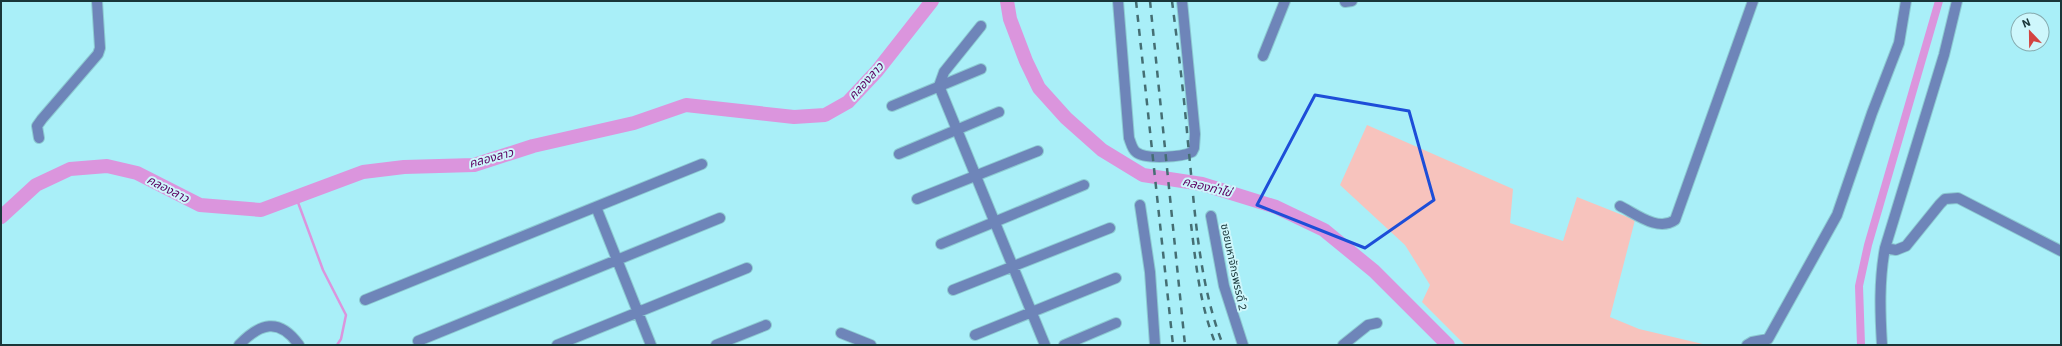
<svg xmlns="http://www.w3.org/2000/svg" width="2062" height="346" font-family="'IBM Plex Sans','Noto Sans Thai',sans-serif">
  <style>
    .green { fill: #f7c3bd }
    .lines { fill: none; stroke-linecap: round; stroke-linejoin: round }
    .stream { stroke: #db95dd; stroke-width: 2.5 }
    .canal { stroke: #db95dd; stroke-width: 8 }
    .river { stroke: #db95dd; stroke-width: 14 }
    .minor-casing { stroke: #8ccad2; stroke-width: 12 }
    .minor { stroke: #6e85b9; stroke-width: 10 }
    .rail { stroke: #456e73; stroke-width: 2.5; stroke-dasharray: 7 7; stroke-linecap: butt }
    .marked { fill: none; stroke: #1d4ed8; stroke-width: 3; stroke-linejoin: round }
    .labels { text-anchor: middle; stroke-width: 4; stroke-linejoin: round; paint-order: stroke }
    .street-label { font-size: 11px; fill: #193639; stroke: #cef7fc }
    .water-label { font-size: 12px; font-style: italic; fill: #5d0361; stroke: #cef7fc }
  </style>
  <rect width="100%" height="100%" fill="#a9eff8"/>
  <path class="green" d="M 1367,125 L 1513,189 L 1510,223 L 1563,241 L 1577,197 L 1635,220 L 1610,317 L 1639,329 L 1707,345 L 1465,345 L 1422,302 L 1430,285 L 1405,245 L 1340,185 Z"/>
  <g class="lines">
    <path class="stream" d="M 296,197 L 323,270 L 346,315 L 341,339 L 337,345"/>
    <path class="canal" d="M 1861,345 L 1859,286 L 1868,245 L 1939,1"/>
    <path class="river" d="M 1007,1 L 1010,19 L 1026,61 L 1039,88 L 1066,118 L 1102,150 L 1143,175 L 1202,184 L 1276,207 L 1324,230 L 1374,271 L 1448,345
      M 1,217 L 36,185 L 70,169 L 107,166 L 137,173 L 200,205 L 261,210 L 363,172 L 404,167 L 474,165 L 533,146 L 634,123 L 686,105 L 794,117 L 825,115 L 848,102 L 877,71 L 932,1"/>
    <defs>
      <path id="minor" d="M 1118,1 L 1129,138 C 1131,143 1132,149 1136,152 C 1145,160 1182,157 1192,152 L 1194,148 L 1195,134 L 1182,1
        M 1345,2 L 1352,1
        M 981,26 L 944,72 L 939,86 L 1045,345
        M 1263,56 L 1285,1
        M 892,106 L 981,69
        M 39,138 L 37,126 L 42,119 L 98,54 L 100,48 L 97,1
        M 899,154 L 999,112
        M 917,199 L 1038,151
        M 1140,205 L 1150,272 L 1155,345
        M 1620,206 C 1636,214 1658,232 1675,220 L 1753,1
        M 596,207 L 651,345
        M 1211,216 L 1224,286 L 1243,345
        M 941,244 L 1084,185
        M 1885,248 L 1896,250 L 1906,246 L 1940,204 L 1945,199 L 1958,198 L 2061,251
        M 953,290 L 1110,228
        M 365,300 L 702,164
        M 841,333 L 871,345
        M 975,335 L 1116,278
        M 418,341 L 720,218
        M 239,345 C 260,323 279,317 299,345
        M 557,345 L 747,268
        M 716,345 L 766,325
        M 1064,345 L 1116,323
        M 1343,345 L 1368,325 L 1377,323
        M 1747,345 L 1752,342 L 1768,339 L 1837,215 L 1872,113 L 1899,43 L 1906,1
        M 1882,345 C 1880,312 1879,280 1885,248 L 1944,55 L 1957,1"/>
    </defs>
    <use href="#minor" class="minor-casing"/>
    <use href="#minor" class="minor"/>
    <path class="rail" d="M 1136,1 L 1173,345
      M 1150,1 L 1185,345
      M 1172,1 C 1178,48 1184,95 1188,143 C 1195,210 1198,281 1223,345
      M 1191,224 C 1196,265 1200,306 1216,345"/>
  </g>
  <path class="marked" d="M 1315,95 L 1409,111 L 1434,200 L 1365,248 L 1257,205 Z"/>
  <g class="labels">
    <g class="street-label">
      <text transform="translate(1234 267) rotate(78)" y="4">ซอยมหาจักรพรรดิ์ 2</text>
    </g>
    <g class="water-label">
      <text transform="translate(866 81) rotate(-48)" y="4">คลองลาว</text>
      <text transform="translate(491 158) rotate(-15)" y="4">คลองลาว</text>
      <text transform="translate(1207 187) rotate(14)" y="4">คลองท่าไข่</text>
      <text transform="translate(168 189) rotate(27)" y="4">คลองลาว</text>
    </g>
  </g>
  <rect width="2062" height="346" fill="none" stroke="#193639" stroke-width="4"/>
  <g transform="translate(2030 32) rotate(338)"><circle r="19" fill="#cef7fc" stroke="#86aaae"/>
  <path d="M0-3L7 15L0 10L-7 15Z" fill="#d34441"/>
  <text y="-6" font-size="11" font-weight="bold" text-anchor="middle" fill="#193639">N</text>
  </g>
</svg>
